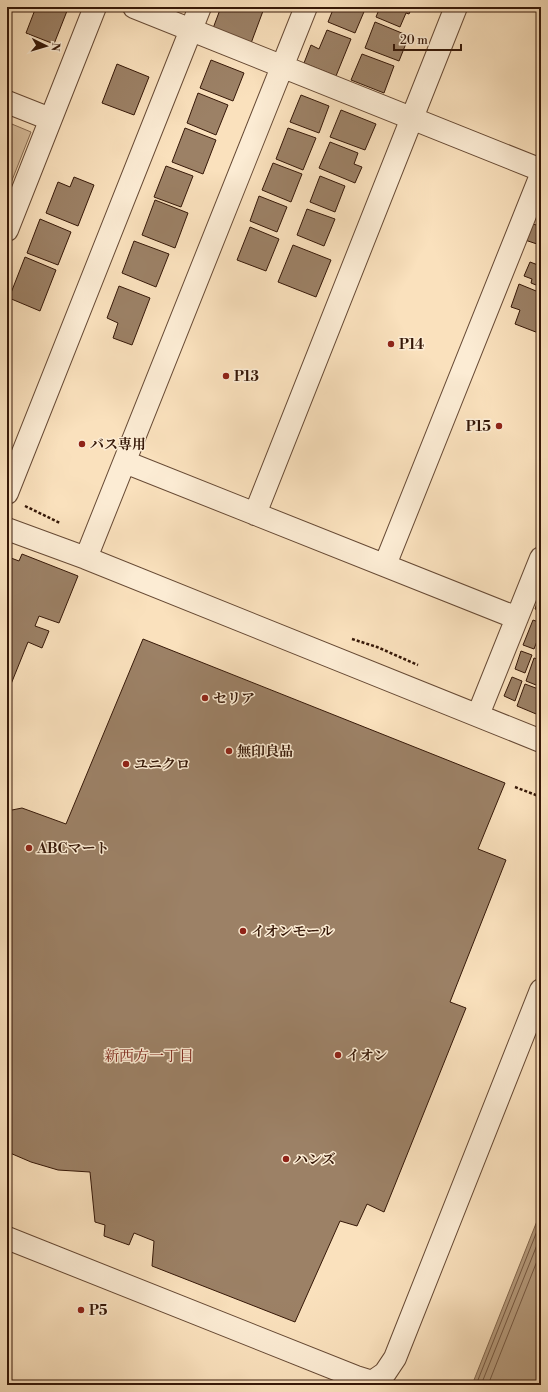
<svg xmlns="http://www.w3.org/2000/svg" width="548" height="1392" font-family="'Libre Bodoni','Noto Serif JP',serif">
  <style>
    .green { fill: #d9bf9e; stroke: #886c53 }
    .water { fill: #b79d7f; stroke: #83684f }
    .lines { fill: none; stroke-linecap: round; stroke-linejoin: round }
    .shore { stroke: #765a44; stroke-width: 1 }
    .building { fill: #9c8166; stroke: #361808 }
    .minor-casing { stroke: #674a35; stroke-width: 24 }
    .path { stroke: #361808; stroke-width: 2.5; stroke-dasharray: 3 2; stroke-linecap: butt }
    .minor { stroke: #fcecd4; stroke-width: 22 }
    .poi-dot { fill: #8f2418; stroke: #fcecd4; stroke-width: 1.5 }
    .labels { text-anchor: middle; stroke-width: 3; stroke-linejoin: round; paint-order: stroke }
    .poi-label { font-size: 14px; font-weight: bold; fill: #361808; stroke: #fcecd4; text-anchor: start }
    .neighbourhood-label { font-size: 15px; fill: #7a1f14; stroke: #fcecd4 }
  </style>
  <rect width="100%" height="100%" fill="#fae1bd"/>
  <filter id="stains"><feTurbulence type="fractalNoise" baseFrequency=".005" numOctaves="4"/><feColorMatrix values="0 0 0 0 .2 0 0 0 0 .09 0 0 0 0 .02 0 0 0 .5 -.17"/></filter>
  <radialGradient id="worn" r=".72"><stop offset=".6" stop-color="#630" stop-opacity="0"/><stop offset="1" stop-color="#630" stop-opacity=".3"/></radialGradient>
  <path class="green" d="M 7,122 L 31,132 L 7,193 Z"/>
  <path class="water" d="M 541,1211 L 541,1385 L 472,1385 Z"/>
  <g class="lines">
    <path class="shore" d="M 476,1385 L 541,1221
      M 481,1385 L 541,1235
      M 488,1385 L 541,1251"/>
  </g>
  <path class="building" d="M 36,7 L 57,7 L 67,11 L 54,44 L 26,33 Z
    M 221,7 L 253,7 L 263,11 L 250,46 L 212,31 Z
    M 334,7 L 366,7 L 355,33 L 328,22 Z
    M 380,7 L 412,7 L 409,14 L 406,13 L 400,27 L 376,17 Z
    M 375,22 L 409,36 L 399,61 L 365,48 Z
    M 327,30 L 351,39 L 336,76 L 304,63 L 311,45 L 319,49 Z
    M 362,54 L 394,66 L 384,93 L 351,80 Z
    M 211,60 L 244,73 L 233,101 L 200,88 Z
    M 117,64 L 149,77 L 134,115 L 102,103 Z
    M 198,93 L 228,105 L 216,135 L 187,123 Z
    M 301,95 L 329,106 L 319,133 L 290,122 Z
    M 341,110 L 376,124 L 365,150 L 330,137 Z
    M 185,128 L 216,140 L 203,174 L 172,162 Z
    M 288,128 L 316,138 L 303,170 L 276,159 Z
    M 330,142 L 358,153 L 354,164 L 362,167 L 355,183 L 319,168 Z
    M 273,163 L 302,174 L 291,202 L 262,190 Z
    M 166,166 L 193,176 L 181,207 L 154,197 Z
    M 320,176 L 345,186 L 335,212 L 310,202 Z
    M 74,177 L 94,185 L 78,226 L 46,213 L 58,182 L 70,187 Z
    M 259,196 L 287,207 L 277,232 L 250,221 Z
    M 155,200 L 188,213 L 175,248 L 142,235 Z
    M 307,209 L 335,219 L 324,246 L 297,235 Z
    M 40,219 L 71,232 L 58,265 L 27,253 Z
    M 531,223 L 541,227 L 540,245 L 525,240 Z
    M 250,227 L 279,239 L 266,271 L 237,260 Z
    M 134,241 L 169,254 L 156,287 L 122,273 Z
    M 293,245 L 331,260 L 316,297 L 278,282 Z
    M 25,257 L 56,270 L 40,311 L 9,298 Z
    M 541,259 L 541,287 L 531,283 L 532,279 L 524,276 L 530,262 L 538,265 Z
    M 519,284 L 541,293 L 541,334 L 515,324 L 520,310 L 511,307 Z
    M 119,286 L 150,298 L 132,345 L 113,338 L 118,323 L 107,318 Z
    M 22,554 L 78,576 L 59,623 L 39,616 L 35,626 L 49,631 L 42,648 L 28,642 L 7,694 L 7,568 L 11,558 L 19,561 Z
    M 541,592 L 541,611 L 535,609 Z
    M 533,620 L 541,623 L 541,631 L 534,649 L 523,645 Z
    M 143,639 L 505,783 L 478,849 L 506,860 L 450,1002 L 466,1008 L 384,1212 L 367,1204 L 357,1226 L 340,1221 L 295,1322 L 152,1266 L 154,1241 L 134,1233 L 129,1245 L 104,1236 L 105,1225 L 95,1222 L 90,1172 L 58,1170 L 31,1162 L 10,1153 L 7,1160 L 7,811 L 22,808 L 66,824 Z
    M 541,645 L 541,655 L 538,654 Z
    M 521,651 L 532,655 L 525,673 L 515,669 Z
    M 534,658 L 541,660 L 541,687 L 526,681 Z
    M 512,677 L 522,681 L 515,701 L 504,696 Z
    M 525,684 L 541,690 L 541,716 L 517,706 Z"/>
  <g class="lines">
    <defs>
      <path id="minor" d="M 134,7 L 541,170
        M 7,102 L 50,119
        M 7,230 L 95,7
        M 125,462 L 517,618
        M 7,493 L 200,7
        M 255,514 L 456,7
        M 7,529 L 86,558 L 541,741
        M 86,558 L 306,7
        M 385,565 L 541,175
        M 478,715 L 541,558
        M 7,1238 L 356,1377 L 372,1382 L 385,1373 L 395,1358 L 541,990"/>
    </defs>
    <use href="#minor" class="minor-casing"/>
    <path class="path" d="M 25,506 L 60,523
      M 352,639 L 377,647 L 418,665
      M 515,787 L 541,797"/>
    <use href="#minor" class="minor"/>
  </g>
  <g class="poi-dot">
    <circle cx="391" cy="344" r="4"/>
    <circle cx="226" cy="376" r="4"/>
    <circle cx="499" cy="426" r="4"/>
    <circle cx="82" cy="444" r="4"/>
    <circle cx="205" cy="698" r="4"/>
    <circle cx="229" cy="751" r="4"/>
    <circle cx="126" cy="764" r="4"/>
    <circle cx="29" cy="848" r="4"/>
    <circle cx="243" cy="931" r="4"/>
    <circle cx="338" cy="1055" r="4"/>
    <circle cx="286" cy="1159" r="4"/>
    <circle cx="81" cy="1310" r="4"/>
  </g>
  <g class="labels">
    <g class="poi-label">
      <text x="399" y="349">P14</text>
      <text x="234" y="381">P13</text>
      <text x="491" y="431" text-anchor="end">P15</text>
      <text x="90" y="449">バス専用</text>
      <text x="213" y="703">セリア</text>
      <text x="237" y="756">無印良品</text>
      <text x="134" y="769">ユニクロ</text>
      <text x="37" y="853">ABCマート</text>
      <text x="251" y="936">イオンモール</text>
      <text x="346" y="1060">イオン</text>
      <text x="294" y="1164">ハンズ</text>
      <text x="89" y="1315">P5</text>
    </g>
    <g class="neighbourhood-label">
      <text x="149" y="1061">新西方一丁目</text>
    </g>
  </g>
  <rect width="548" height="1392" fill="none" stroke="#fae1bd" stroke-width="24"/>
  <rect x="8" y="8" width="532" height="1376" fill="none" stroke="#361808" stroke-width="2"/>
  <rect x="12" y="12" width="524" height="1368" fill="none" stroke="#361808"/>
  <g transform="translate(46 46) rotate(95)" stroke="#fcecd4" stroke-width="3" paint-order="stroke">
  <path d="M0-3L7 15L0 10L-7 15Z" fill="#361808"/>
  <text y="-6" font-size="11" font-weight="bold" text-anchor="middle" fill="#361808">N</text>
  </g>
  <path d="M394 44v6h67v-6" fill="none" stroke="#361808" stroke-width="2"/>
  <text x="400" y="44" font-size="12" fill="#361808" stroke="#fcecd4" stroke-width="3" paint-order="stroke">20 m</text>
  <rect width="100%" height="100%" filter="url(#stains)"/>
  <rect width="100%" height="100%" fill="url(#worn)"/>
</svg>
